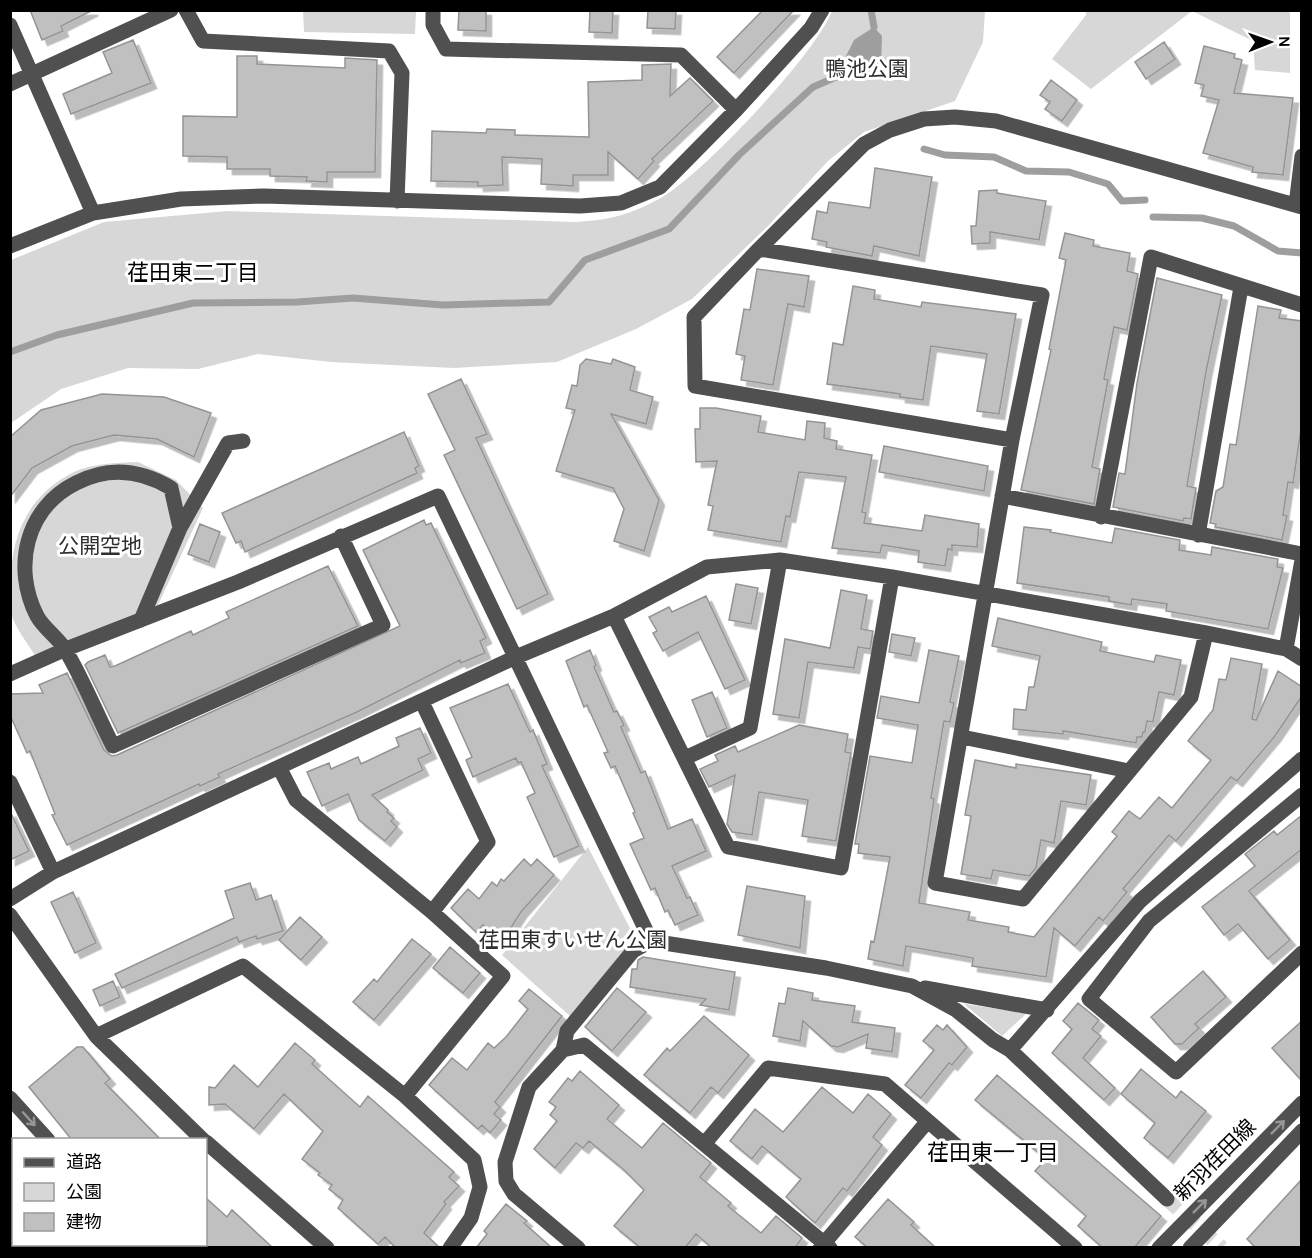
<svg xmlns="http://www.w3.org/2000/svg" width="1312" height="1258" font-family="Karla,'Noto Sans JP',sans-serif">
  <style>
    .green { fill: #d7d7d7 }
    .water { fill: #9e9e9e }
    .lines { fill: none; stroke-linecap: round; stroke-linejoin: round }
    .stream { stroke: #9e9e9e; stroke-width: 7 }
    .building { fill: #c0c0c0; stroke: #949494; stroke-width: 1.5; filter: url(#shadow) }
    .minor-tunnel { stroke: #d9d9d9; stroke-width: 15; stroke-dasharray: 15 8; stroke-linecap: butt }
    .minor { stroke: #505050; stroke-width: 15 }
    .oneway { stroke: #969696 }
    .labels { text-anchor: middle; stroke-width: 6; stroke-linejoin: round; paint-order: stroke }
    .park-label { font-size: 21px; fill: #2e2e2e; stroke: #fff }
    .street-label { font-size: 21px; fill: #000; stroke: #fff }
    .neighbourhood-label { font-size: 22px; fill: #000; stroke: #fff }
  </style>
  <defs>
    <filter id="shadow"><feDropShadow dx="5.5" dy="5.5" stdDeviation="0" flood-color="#0004"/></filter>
  </defs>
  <rect width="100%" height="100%" fill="#fff"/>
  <path class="green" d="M 303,11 L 416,11 L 415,34 L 304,32 Z
    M 832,11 L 985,11 L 983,42 L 955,101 L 864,132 L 828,161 L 768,226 L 692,299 L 636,329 L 557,362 L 454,368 L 331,362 L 258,354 L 198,369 L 128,368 L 61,389 L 11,423 L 11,260 L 104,222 L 228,211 L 576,222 C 610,220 629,215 659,199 C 702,175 815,55 832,11 Z
    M 1086,11 L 1290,11 L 1290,73 L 1255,70 L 1253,41 L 1192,11 L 1091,89 L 1052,59 L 1086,15 Z
    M 138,462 L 176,480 L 203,508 L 158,605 L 36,657 C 27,642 16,630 11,613 C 9,604 11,594 11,585 C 10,536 28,495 74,472 C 93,463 117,463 138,462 Z
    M 588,847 L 635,938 L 570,1016 L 502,955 Z
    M 964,1004 L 1027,1013 L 1002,1036 Z"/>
  <path class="water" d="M 874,27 L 882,36 L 881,66 L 865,70 L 855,69 L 846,56 L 854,40 Z"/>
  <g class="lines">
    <path class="stream" d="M 871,10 L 874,27
      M 924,149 L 945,155 L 994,157 L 1026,171 L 1069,172 L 1108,184 L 1122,201 L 1145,200
      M 1153,217 L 1202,218 L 1234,226 L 1278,251 L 1302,253
      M 10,352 L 57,335 L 193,303 L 297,302 L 353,298 L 443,305 L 549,302 L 585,260 L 669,229 L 739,155 L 813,87 L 855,69"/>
  </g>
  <path class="building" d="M 30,10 L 93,10 L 61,26 L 63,31 L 42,40 Z
    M 459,10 L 486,10 L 486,31 L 458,30 Z
    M 590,10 L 613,10 L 612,33 L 589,32 Z
    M 648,10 L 676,10 L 675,29 L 647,28 Z
    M 763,10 L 794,10 L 734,73 L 717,57 Z
    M 133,40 L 151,83 L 71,114 L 63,94 L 112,73 L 103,52 Z
    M 1164,42 L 1175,59 L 1146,79 L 1135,62 Z
    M 1204,46 L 1235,54 L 1234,58 L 1242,60 L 1234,93 L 1293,98 L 1283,175 L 1252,172 L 1253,167 L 1203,153 L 1219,100 L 1201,96 L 1204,85 L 1195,83 Z
    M 237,56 L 257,56 L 257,64 L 345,68 L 345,58 L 377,60 L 375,172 L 327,172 L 327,182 L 306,181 L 307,177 L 270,176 L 270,169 L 227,169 L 227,157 L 183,156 L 183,116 L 237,117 Z
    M 671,64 L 670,96 L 690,78 L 713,101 L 652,159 L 654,161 L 638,179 L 608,152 L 608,175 L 573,175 L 573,186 L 541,184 L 542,159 L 502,157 L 503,185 L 478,186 L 478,182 L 431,181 L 432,131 L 486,133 L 487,129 L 515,130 L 515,135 L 589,137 L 588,82 L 642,80 L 642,65 Z
    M 1051,80 L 1077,100 L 1062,121 L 1045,109 L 1050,102 L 1040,95 Z
    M 875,168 L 932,177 L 919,256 L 874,246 L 872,256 L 826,247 L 827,242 L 812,239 L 817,211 L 827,213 L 829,202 L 870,208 Z
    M 997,190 L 997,193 L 1046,201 L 1039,240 L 990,232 L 990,243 L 972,244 L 971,226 L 976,226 L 979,191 Z
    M 1065,233 L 1094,240 L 1093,246 L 1130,253 L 1127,271 L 1138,274 L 1127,330 L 1114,327 L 1104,379 L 1108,380 L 1092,467 L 1100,469 L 1094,504 L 1021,490 L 1051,350 L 1049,349 L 1066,260 L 1059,258 Z
    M 757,269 L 809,276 L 804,307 L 788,304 L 773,385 L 741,380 L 745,356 L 736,354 L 744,309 L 750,310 Z
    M 1157,278 L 1222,295 L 1206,372 L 1187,486 L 1196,488 L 1191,519 L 1184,518 L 1183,521 L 1113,507 L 1119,473 L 1125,474 L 1137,383 Z
    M 853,286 L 875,290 L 874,299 L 921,307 L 922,302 L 1016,314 L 999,414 L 977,411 L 987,354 L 931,346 L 923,400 L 900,397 L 900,394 L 827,384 L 833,343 L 843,345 Z
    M 1258,306 L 1281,310 L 1279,318 L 1302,321 L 1302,423 L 1293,483 L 1288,482 L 1283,515 L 1287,516 L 1282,540 L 1215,527 L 1216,524 L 1210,523 L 1216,491 L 1223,487 L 1230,444 L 1236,445 Z
    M 586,359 L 611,364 L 613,359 L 635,367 L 630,390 L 653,397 L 646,424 L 611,414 L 659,500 L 644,551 L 614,541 L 624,509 L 613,488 L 556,471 L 575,410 L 566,408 L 572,385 L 577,386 L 580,365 Z
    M 461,379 L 487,434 L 476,438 L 548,594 L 517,609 L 444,455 L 455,450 L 428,394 Z
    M 102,394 L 164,397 L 211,413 L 194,457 L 157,439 L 114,435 L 72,446 L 32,468 L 10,497 L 10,437 L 41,410 Z
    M 700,408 L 716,408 L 761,416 L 758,432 L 805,440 L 807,421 L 825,423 L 824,438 L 837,441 L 836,449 L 872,455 L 862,512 L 866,513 L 864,523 L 922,531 L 925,515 L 979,524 L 977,547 L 952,545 L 952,550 L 948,549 L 945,566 L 918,562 L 919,551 L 882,545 L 880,553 L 832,548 L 846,477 L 799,472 L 790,517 L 786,516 L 781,542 L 708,530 L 713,506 L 708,505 L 717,461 L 696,462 L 695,429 L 700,429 Z
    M 404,432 L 419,466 L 415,468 L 417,473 L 245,552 L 241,541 L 236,543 L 222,513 Z
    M 884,446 L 988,466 L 984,491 L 879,472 Z
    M 424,520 L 426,525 L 431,523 L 486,638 L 480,641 L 485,653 L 461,663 L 460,660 L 357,712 L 218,774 L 220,777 L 200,786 L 199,784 L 67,845 L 52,815 L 55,814 L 30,751 L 27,753 L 10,715 L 10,694 L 43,693 L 39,685 L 67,673 L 104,750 L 112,756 L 117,755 L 400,626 L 363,550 Z
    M 200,524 L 220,532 L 209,562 L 188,554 Z
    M 1024,527 L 1051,530 L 1050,532 L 1112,543 L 1115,528 L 1180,540 L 1179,550 L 1211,555 L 1212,547 L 1278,559 L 1277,567 L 1283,568 L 1268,629 L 1166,611 L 1167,604 L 1132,599 L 1131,605 L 1109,601 L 1109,597 L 1017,583 Z
    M 328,566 L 358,626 L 118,733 L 85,665 L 88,662 L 105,655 L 110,667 L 115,666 L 191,631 L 193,635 L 229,618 L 226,612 Z
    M 736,584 L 758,588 L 751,624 L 729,620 Z
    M 841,590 L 867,595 L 861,629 L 873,631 L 870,649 L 858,647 L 854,668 L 808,662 L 799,718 L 773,714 L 785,639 L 830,648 Z
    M 706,596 L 745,680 L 725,689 L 698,632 L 663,651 L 653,633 L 657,631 L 649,617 L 669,607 L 672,612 Z
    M 998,618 L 1102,642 L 1100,651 L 1154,662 L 1156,655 L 1181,660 L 1174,695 L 1159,692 L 1153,722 L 1147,721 L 1145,732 L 1143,732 L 1142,737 L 1137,737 L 1136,743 L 1063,731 L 1063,734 L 1013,729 L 1014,709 L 1026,710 L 1029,687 L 1034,687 L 1040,656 L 992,646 Z
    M 892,634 L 915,638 L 911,656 L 889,652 Z
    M 590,650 L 596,665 L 594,667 L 614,712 L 617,711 L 624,725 L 621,727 L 641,773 L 645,771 L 668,829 L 692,819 L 706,851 L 672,866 L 687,898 L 690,897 L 698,915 L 675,925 L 668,910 L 665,912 L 655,888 L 651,890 L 630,844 L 644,838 L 633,813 L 635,812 L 615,766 L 611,768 L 604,753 L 608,752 L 587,705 L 584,707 L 566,661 Z
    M 929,650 L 959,656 L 950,702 L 954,703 L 950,722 L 944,721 L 931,798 L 934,799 L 919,903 L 970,912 L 968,920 L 1009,927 L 1008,932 L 1034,937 L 1117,836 L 1112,832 L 1129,811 L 1140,819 L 1159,797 L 1172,808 L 1211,760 L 1188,741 L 1213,710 L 1219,679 L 1226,680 L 1231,658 L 1262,664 L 1252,719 L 1256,720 L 1278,671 L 1302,687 L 1302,696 L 1275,736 L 1237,781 L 1231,777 L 1176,841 L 1169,835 L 1123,889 L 1127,892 L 1103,921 L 1099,917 L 1075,946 L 1054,928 L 1046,977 L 972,966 L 973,958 L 906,946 L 903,966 L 868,959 L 871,941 L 874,942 L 890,857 L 858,853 L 859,844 L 855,844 L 870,756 L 912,763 L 918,725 L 877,718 L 881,696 L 919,703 Z
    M 508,684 L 530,732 L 533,730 L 547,764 L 542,766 L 579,846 L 554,857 L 527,797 L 535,793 L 521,762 L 518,763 L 516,758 L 473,777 L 466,760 L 472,757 L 450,708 Z
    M 712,692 L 727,728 L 707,737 L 692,700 Z
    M 799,725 L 848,734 L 845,752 L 851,753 L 836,841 L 802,836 L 808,800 L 759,792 L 752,835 L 732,832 L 727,824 L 735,775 L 709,787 L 700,769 L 718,761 L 715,755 L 735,746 L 738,752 Z
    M 420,728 L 431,753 L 418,759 L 423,770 L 372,795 L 388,810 L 387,812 L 394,818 L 391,821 L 397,827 L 385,841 L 359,820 L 348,794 L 322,806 L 307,772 L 329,763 L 331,769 L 358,757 L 361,764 L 399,746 L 396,738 Z
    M 975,760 L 1016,768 L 1016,764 L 1091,775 L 1086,805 L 1061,801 L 1054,843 L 1041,840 L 1036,868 L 1029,876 L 993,870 L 991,879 L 961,874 L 971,816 L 965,815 Z
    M 10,811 L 29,851 L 10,860 Z
    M 1302,815 L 1302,849 L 1249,891 L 1290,940 L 1268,959 L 1238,924 L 1224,935 L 1202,907 L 1255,866 L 1245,854 L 1274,831 L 1277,835 Z
    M 524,859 L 531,866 L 537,859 L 554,875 L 521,912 L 503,940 L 483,925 L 476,932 L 451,908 L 468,889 L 479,899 L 492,882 L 497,886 L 501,879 L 504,881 Z
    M 250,883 L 256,900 L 271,895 L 283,931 L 257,939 L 256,936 L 239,942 L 237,937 L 122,988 L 115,974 L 234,918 L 225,891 Z
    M 747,886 L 805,896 L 800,948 L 738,935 Z
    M 73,892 L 96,943 L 75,953 L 51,902 Z
    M 300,917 L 322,937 L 301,960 L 279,940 Z
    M 412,939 L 431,954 L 374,1020 L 353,1002 L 374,979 L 377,982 Z
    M 450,947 L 480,973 L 463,993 L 433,968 Z
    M 643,957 L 735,972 L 729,1010 L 700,1005 L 706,999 L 630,987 L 632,969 L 637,969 L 638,960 Z
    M 1203,971 L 1226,997 L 1195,1024 L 1199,1028 L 1182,1044 L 1175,1044 L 1151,1017 Z
    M 113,981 L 120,997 L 100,1006 L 93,990 Z
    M 617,988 L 646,1012 L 612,1051 L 585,1027 Z
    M 788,988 L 813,993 L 812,1000 L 855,1006 L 852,1022 L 895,1028 L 892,1052 L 866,1048 L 868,1034 L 838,1047 L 831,1046 L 803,1021 L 800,1041 L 773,1036 L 779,1003 L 785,1004 Z
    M 529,989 L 562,1016 L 495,1102 L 500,1107 L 494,1114 L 501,1120 L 490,1133 L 482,1125 L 478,1129 L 429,1085 L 452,1058 L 467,1070 L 488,1043 L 494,1048 L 506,1037 L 528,1009 L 519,1001 Z
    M 1078,1003 L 1099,1020 L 1092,1029 L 1101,1036 L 1083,1058 L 1115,1088 L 1104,1100 L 1052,1053 L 1072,1029 L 1063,1021 Z
    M 704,1016 L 749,1055 L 718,1093 L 711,1087 L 690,1113 L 644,1075 L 667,1048 L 670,1051 Z
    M 1302,1021 L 1302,1081 L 1272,1048 Z
    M 937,1025 L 943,1030 L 947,1025 L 967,1047 L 952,1065 L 949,1063 L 921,1098 L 905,1085 L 934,1050 L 923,1041 Z
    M 295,1043 L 315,1060 L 312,1064 L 360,1107 L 368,1096 L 454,1172 L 449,1177 L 459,1186 L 444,1202 L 446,1204 L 424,1233 L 440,1248 L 396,1248 L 385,1237 L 378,1244 L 338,1208 L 343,1200 L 329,1189 L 332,1185 L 318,1175 L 320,1173 L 302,1159 L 323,1131 L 284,1094 L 254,1129 L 225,1104 L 209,1105 L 209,1087 L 215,1088 L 234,1065 L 258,1087 Z
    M 77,1047 L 83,1047 L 110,1079 L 105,1083 L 161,1140 L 72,1140 L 29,1087 Z
    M 1141,1069 L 1176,1098 L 1181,1091 L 1206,1111 L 1168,1158 L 1144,1138 L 1155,1123 L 1121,1094 Z
    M 580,1071 L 619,1105 L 607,1119 L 642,1148 L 663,1123 L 711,1163 L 700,1177 L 731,1203 L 728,1206 L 761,1233 L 776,1216 L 802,1238 L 795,1248 L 712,1248 L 696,1234 L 685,1248 L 641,1248 L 614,1226 L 644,1190 L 624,1170 L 589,1141 L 583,1148 L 576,1143 L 555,1168 L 534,1149 L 557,1121 L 550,1115 L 556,1107 L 549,1102 L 568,1078 L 572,1081 Z
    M 997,1075 L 1161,1216 L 1134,1248 L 1103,1248 L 1078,1226 L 1086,1216 L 1035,1171 L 1046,1159 L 975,1100 Z
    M 822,1087 L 853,1113 L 868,1094 L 891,1114 L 873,1137 L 882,1145 L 847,1191 L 843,1188 L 815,1223 L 786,1197 L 801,1179 L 762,1146 L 752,1159 L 730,1141 L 755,1109 L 783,1132 Z
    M 1302,1179 L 1302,1248 L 1256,1248 L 1247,1239 Z
    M 206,1198 L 227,1217 L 232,1210 L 273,1248 L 206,1248 Z
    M 888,1199 L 914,1222 L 911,1225 L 936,1248 L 868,1248 L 855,1237 Z
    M 506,1204 L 527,1221 L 524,1223 L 552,1248 L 476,1248 L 487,1234 L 484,1231 Z"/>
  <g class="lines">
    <path class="minor-tunnel" d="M 1167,1199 L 1222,1248"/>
    <path class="minor" d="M 186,10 L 203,41 L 389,51 L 402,73 L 397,201
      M 433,10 L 433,25 L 446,49 L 681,55 L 736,110
      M 10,25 L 93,213
      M 10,84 L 171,10
      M 1296,205 L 1302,156
      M 10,246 L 93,213 L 181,199 L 264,196 L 580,206 L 621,203 L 660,187 L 736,110 L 811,28 L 822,10
      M 759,249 L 1042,295 L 1012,440 L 935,883 L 1023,899 L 1191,697 L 1206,633
      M 1012,440 L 695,386 L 694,317 L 759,249 L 864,144 L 890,130 L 924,119 L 955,117 L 996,121 L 1302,207
      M 1002,496 L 1302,554
      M 1101,517 L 1151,257 L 1302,305
      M 180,528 L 171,488 C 141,470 109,466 76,483 C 26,508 12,567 37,616 C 44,629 59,638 66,651 C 84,681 97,715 113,746 L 383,625 L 341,536
      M 1198,535 L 1241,287
      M 614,616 L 728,847 L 841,868 L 892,577
      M 141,620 L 180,528 L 228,443 L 243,441
      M 1286,649 L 1302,560
      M 10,674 L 66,649 L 238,582 L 438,496 L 651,941 L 826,968 L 912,986 L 956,1010 L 993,1040 L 1010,1050 L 1167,1199
      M 422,702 L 488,842 L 432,912
      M 962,737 L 1129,771
      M 685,758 L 750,728 L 780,560
      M 280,769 L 296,800 L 432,912 L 503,976 L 405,1096
      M 10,782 L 53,872
      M 1302,795 L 1149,921 L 1089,999 L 1176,1072 L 1302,953
      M 10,899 L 53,872 L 516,657 L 614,616 L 707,567 L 780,560 L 892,577 L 1206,633 L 1286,649 L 1302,659
      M 10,915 L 96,1036 L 203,1140
      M 925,988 L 1047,1010
      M 96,1036 L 243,966 L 405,1096 L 474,1160 L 480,1187 L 471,1218 L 450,1248
      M 563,1050 L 567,1031 L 633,951 L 651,941
      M 1010,1050 L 1140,901 L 1302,759
      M 10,1098 L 48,1140
      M 206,1142 L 327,1248
      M 705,1143 L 768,1068 L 885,1084 L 1075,1248
      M 10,1145 L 14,1148
      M 104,1244 L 107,1248
      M 151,1244 L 154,1248
      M 578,1248 L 514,1194 L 506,1181 L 505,1162 L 529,1087 L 563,1050 L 584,1045 L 830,1248
      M 820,1248 L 927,1122
      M 1159,1248 L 1302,1103
      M 1190,1248 L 1302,1131"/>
  </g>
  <defs><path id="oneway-shaft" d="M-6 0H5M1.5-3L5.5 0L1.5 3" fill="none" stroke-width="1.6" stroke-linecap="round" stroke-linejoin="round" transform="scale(1.5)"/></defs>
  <g class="oneway">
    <use href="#oneway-shaft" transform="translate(29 1119) rotate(48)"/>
    <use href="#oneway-shaft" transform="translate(1278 1127) rotate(-45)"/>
    <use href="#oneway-shaft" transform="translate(1200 1206) rotate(-45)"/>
  </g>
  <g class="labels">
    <g class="park-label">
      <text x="867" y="76">鴨池公園</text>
      <text x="100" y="553">公開空地</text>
      <text x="573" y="947">荏田東すいせん公園</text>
    </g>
    <g class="street-label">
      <text transform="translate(1215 1160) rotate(-45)" y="7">新羽荏田線</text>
    </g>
    <g class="neighbourhood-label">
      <text x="193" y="280">荏田東二丁目</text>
      <text x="993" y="1160">荏田東一丁目</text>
    </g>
  </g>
  <rect width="1312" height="1258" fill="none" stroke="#000000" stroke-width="24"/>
  <rect x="12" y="1138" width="195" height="108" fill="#ffffff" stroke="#999999" stroke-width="1.5"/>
  <rect x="24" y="1158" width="30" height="9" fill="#505050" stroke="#999999" stroke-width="1.5"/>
  <text x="66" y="1168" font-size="18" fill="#000000">道路</text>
  <rect x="24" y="1183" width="30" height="18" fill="#d7d7d7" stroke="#999999" stroke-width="1.5"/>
  <text x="66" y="1198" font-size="18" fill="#000000">公園</text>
  <rect x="24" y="1213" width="30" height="18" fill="#c0c0c0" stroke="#999999" stroke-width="1.5"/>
  <text x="66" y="1228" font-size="18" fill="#000000">建物</text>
  <g transform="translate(1270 42) rotate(89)" stroke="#ffffff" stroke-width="4.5" paint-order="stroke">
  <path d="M0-4.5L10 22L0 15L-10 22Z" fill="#000000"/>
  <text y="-9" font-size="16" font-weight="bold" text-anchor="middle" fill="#000000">N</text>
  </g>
</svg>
